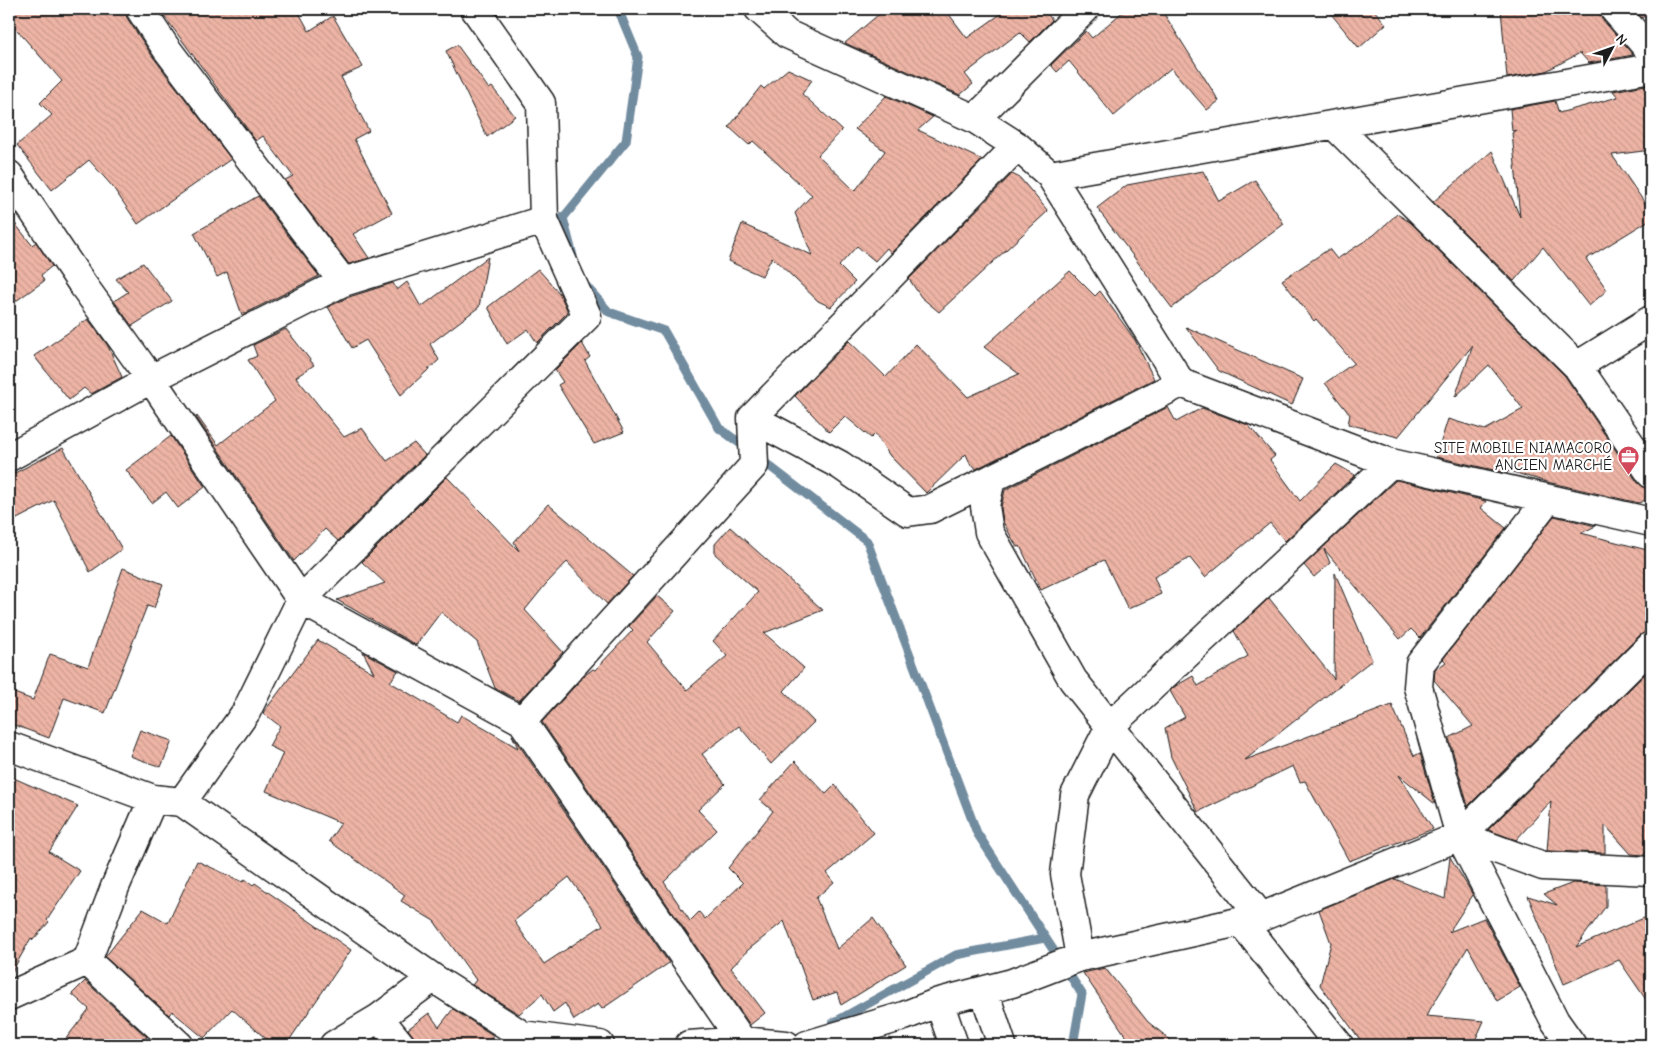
<svg xmlns="http://www.w3.org/2000/svg" width="1660" height="1054" font-family="'Comic Neue',sans-serif">
  <style>
    .lines { fill: none; stroke-linecap: round; stroke-linejoin: round }
    .stream { stroke: #728c9f; stroke-width: 9 }
    .building { fill: url(#building-back-hatch); stroke: #1c1c1c; fill-rule: evenodd }
    .minor-casing { stroke: #1c1c1c; stroke-width: 31 }
    .minor { stroke: #fff; stroke-width: 28 }
    .labels { text-anchor: middle; stroke-width: 4.5; stroke-linejoin: round; paint-order: stroke }
    .poi-label { font-size: 15px; fill: #1c1c1c; stroke: #fff; text-anchor: end }
  </style>
  <defs>
    <pattern id="building-back-hatch" width="6" height="6" patternUnits="userSpaceOnUse" patternTransform="scale(1.25)"><rect width="6" height="6" fill="#edb4a5"/><path d="M-1 5l2 2M0 0l6 6M5-1l2 2" fill="none" stroke="#cb9a8d"/></pattern>
  </defs>
  <rect width="100%" height="100%" fill="#fff"/>
  <filter id="ink" filterUnits="userSpaceOnUse"><feTurbulence type="fractalNoise" baseFrequency=".02" numOctaves="2"/><feDisplacementMap in="SourceGraphic" scale="10" xChannelSelector="R" yChannelSelector="G"/><feConvolveMatrix kernelMatrix="1 2 1 2 8 2 1 2 1" color-interpolation-filters="sRGB"/></filter>
  <g filter="url(#ink)">
    <g class="lines">
      <path class="stream" d="M 573,256 L 563,218 L 626,141 L 638,57 L 618,9
        M 584,284 L 609,312 L 664,331 L 719,428 L 749,450
        M 759,458 L 867,541 L 977,833 L 1082,994 L 1073,1045
        M 833,1023 L 956,955 L 1045,938"/>
    </g>
    <path class="building" d="M 9,9 L 125,9 L 127,18 L 153,57 L 231,159 L 138,224 L 112,186 L 89,160 L 52,190 L 17,145 L 52,115 L 40,103 L 62,81 L 9,21 Z
      M 159,9 L 297,9 L 309,31 L 333,16 L 363,67 L 341,77 L 369,131 L 354,139 L 392,213 L 353,234 L 369,258 L 349,264 L 285,180 L 293,176 L 263,136 L 256,141 Z
      M 885,9 L 945,9 L 967,38 L 1002,13 L 998,9 L 1050,9 L 1046,12 L 1052,20 L 1030,42 L 1020,32 L 965,74 L 973,84 L 960,95 L 845,43 Z
      M 1126,9 L 1161,9 L 1219,101 L 1207,110 L 1171,68 L 1114,116 L 1069,61 L 1057,72 L 1051,65 L 1086,31 L 1092,38 Z
      M 1327,9 L 1373,9 L 1386,24 L 1359,48 Z
      M 1501,9 L 1599,9 L 1602,19 L 1633,55 L 1589,63 L 1580,53 L 1546,71 L 1507,78 Z
      M 1634,9 L 1651,9 L 1651,11 L 1642,18 Z
      M 457,45 L 489,89 L 492,87 L 515,116 L 487,137 L 446,51 Z
      M 788,69 L 812,80 L 802,94 L 842,130 L 818,155 L 855,191 L 885,151 L 855,129 L 886,96 L 933,117 L 918,130 L 982,160 L 891,253 L 887,248 L 875,261 L 857,246 L 839,266 L 855,282 L 831,307 L 818,301 L 772,257 L 762,276 L 728,261 L 742,224 L 812,255 L 795,213 L 812,195 L 753,141 L 749,145 L 729,127 L 761,86 L 764,89 Z
      M 1651,84 L 1651,150 L 1612,155 L 1651,212 L 1651,219 L 1586,259 L 1607,290 L 1589,306 L 1543,247 L 1514,281 L 1433,202 L 1492,151 L 1520,217 L 1512,133 L 1516,130 L 1512,131 L 1510,109 L 1555,101 L 1559,113 L 1618,97 L 1613,91 Z
      M 1203,171 L 1219,201 L 1255,180 L 1284,224 L 1172,308 L 1097,208 L 1127,185 Z
      M 1012,174 L 1020,178 L 1048,211 L 939,312 L 921,297 L 909,279 Z
      M 258,196 L 319,276 L 242,315 L 227,272 L 217,277 L 194,233 Z
      M 1397,214 L 1410,222 L 1565,376 L 1638,483 L 1650,489 L 1651,497 L 1639,503 L 1547,482 L 1509,471 L 1507,473 L 1436,457 L 1448,419 L 1485,430 L 1523,409 L 1489,365 L 1455,397 L 1473,345 L 1398,437 L 1348,424 L 1350,415 L 1325,383 L 1354,363 L 1316,319 L 1314,321 L 1282,280 L 1329,249 L 1337,259 L 1374,235 Z
      M 9,216 L 32,245 L 36,242 L 52,266 L 41,275 L 44,281 L 9,306 Z
      M 488,257 L 479,307 L 430,344 L 439,360 L 401,395 L 366,340 L 352,348 L 328,307 L 349,297 L 393,283 L 397,290 L 407,282 L 421,307 Z
      M 143,263 L 172,301 L 132,326 L 114,301 L 128,292 L 116,279 Z
      M 538,269 L 560,294 L 568,312 L 537,343 L 528,329 L 507,344 L 488,307 Z
      M 1070,271 L 1095,296 L 1100,291 L 1135,340 L 1154,379 L 976,469 L 973,465 L 971,466 L 966,454 L 926,493 L 890,456 L 875,434 L 871,438 L 845,416 L 829,432 L 795,396 L 849,341 L 886,377 L 916,344 L 968,397 L 1019,374 L 984,347 Z
      M 88,319 L 108,346 L 122,377 L 91,394 L 84,388 L 69,400 L 34,356 Z
      M 1186,327 L 1303,379 L 1292,405 L 1219,371 Z
      M 286,329 L 314,365 L 296,377 L 344,437 L 362,428 L 387,461 L 414,443 L 425,455 L 338,541 L 325,529 L 294,561 L 196,417 L 197,416 L 218,445 L 275,401 L 248,360 L 257,356 L 253,345 Z
      M 582,343 L 590,357 L 585,361 L 624,432 L 594,444 L 558,385 L 563,382 L 555,370 Z
      M 1168,407 L 1176,422 L 1202,408 L 1248,425 L 1275,456 L 1270,460 L 1300,501 L 1336,464 L 1355,475 L 1285,541 L 1270,523 L 1205,577 L 1190,558 L 1154,577 L 1161,594 L 1128,609 L 1104,560 L 1041,590 L 1020,546 L 1017,547 L 1003,522 L 1001,507 L 1005,490 Z
      M 171,436 L 205,487 L 178,508 L 166,492 L 152,503 L 126,470 Z
      M 63,448 L 122,549 L 90,572 L 54,500 L 9,523 L 9,476 Z
      M 447,477 L 519,551 L 514,542 L 548,504 L 633,576 L 607,604 L 567,562 L 546,584 L 525,610 L 563,652 L 519,701 L 495,688 L 477,642 L 441,612 L 416,645 L 337,600 L 385,583 L 362,562 Z
      M 1396,480 L 1486,501 L 1481,508 L 1506,528 L 1420,638 L 1411,629 L 1400,639 L 1324,549 L 1330,563 L 1314,577 L 1304,565 Z
      M 1554,516 L 1596,526 L 1581,533 L 1651,551 L 1651,631 L 1640,635 L 1468,806 L 1449,738 L 1473,726 L 1434,680 L 1435,670 L 1446,662 L 1443,659 Z
      M 730,527 L 823,610 L 764,633 L 804,668 L 784,691 L 814,722 L 771,764 L 739,726 L 702,754 L 725,784 L 698,810 L 717,830 L 664,882 L 690,921 L 699,912 L 705,919 L 743,883 L 728,868 L 773,811 L 760,800 L 795,761 L 826,794 L 835,785 L 874,833 L 827,873 L 834,882 L 816,898 L 837,949 L 873,918 L 906,965 L 841,1005 L 837,992 L 813,1000 L 784,921 L 748,950 L 731,968 L 765,1013 L 750,1025 L 542,722 L 585,675 L 593,669 L 595,670 L 633,630 L 629,626 L 657,596 L 675,611 L 647,642 L 687,690 L 727,656 L 713,641 L 758,592 L 715,554 L 715,544 Z
      M 123,568 L 163,584 L 154,608 L 147,606 L 105,713 L 64,698 L 49,738 L 9,723 L 9,691 L 33,700 L 50,654 L 88,667 Z
      M 1335,573 L 1372,660 L 1245,760 L 1392,705 L 1414,756 L 1420,753 L 1435,804 L 1399,775 L 1433,829 L 1349,861 L 1305,781 L 1300,782 L 1293,766 L 1198,812 L 1171,757 L 1165,728 L 1185,717 L 1170,691 L 1174,687 L 1193,676 L 1198,686 L 1248,656 L 1234,631 L 1269,598 L 1334,679 Z
      M 318,640 L 374,673 L 363,652 L 398,671 L 390,682 L 457,722 L 461,715 L 518,748 L 512,735 L 669,963 L 602,1009 L 598,1004 L 574,1020 L 565,1003 L 553,1012 L 542,994 L 519,1014 L 472,985 L 476,980 L 434,921 L 401,901 L 405,895 L 329,841 L 341,823 L 266,791 L 283,753 L 269,746 L 280,726 L 263,713 ZM 569,877 L 603,925 L 544,964 L 514,921 Z
      M 1651,668 L 1651,845 L 1644,855 L 1631,854 L 1605,825 L 1605,853 L 1547,851 L 1551,801 L 1516,840 L 1488,830 Z
      M 140,730 L 172,741 L 161,767 L 130,756 Z
      M 9,776 L 78,806 L 49,852 L 80,871 L 47,920 L 49,922 L 33,940 L 31,938 L 9,977 Z
      M 1450,857 L 1473,895 L 1449,932 L 1484,918 L 1520,987 L 1497,1001 L 1468,947 L 1426,1016 L 1484,1021 L 1473,1045 L 1364,1045 L 1320,985 L 1331,943 L 1319,910 L 1395,879 L 1445,899 Z
      M 197,861 L 243,882 L 245,879 L 253,885 L 255,883 L 351,950 L 286,1045 L 273,1045 L 232,1009 L 204,1038 L 172,1011 L 169,1015 L 105,957 L 143,909 L 168,923 Z
      M 1573,883 L 1606,885 L 1606,906 L 1576,947 L 1651,915 L 1651,1007 L 1619,960 L 1564,984 L 1528,896 L 1557,905 L 1544,894 Z
      M 1105,968 L 1148,1022 L 1177,1045 L 1132,1045 L 1083,973 Z
      M 85,981 L 147,1037 L 138,1045 L 61,1045 L 89,1009 L 72,994 Z
      M 453,1009 L 494,1036 L 483,1045 L 416,1045 L 413,1036 L 408,1029 L 429,1013 L 439,1027 Z"/>
    <g class="lines">
      <defs>
        <path id="minor" d="M 140,9 L 166,48 L 343,282
          M 759,9 L 787,34 L 975,119 L 1017,146 L 1050,175 L 1181,383 L 1391,463 L 1651,522
          M 1614,9 L 1651,52
          M 975,119 L 1085,9
          M 1334,125 L 1577,366 L 1651,474
          M 9,175 L 83,285 L 151,379 L 301,600 L 522,721 L 742,1041
          M 1050,175 L 1651,68
          M 1577,366 L 1651,320
          M 1181,383 L 991,479 L 985,506 L 989,532 L 1073,680 L 1261,917
          M 752,418 L 1017,146
          M 9,457 L 151,379 L 343,282 L 544,220 L 541,103 L 475,9
          M 1548,499 L 1420,664 L 1418,687 L 1460,836 L 1555,1021 L 1572,1045
          M 522,721 L 754,465 L 752,418 L 840,465 L 908,512 L 930,509 L 991,479
          M 9,746 L 153,799 L 182,802 L 433,978 L 522,1035 L 600,1045
          M 182,802 L 246,712 L 301,600 L 587,316 L 544,220
          M 1460,836 L 1651,646
          M 1242,923 L 1339,1045
          M 1080,957 L 1065,874 L 1075,795 L 1110,726 L 1391,463
          M 87,961 L 115,887 L 153,799
          M 984,991 L 1002,1045
          M 9,996 L 87,961 L 179,1045
          M 939,1002 L 954,1045
          M 379,1018 L 401,1045
          M 334,1045 L 379,1018 L 433,978
          M 689,1045 L 742,1041 L 786,1045
          M 807,1045 L 904,1016 L 939,1002 L 1012,983 L 1080,957 L 1261,917 L 1460,836 L 1543,866 L 1651,871"/>
      </defs>
      <use href="#minor" class="minor-casing"/>
      <use href="#minor" class="minor"/>
    </g>
  </g>
  <defs>
    <symbol id="office-pin" viewBox="-11 -11 22 30"><path d="M0 17L-7.5 6A9.5 9.5 0 1 1 7.5 6Z" fill="#d1495b" stroke="#fff"/><path d="M-6-3h4V-5.5h4V-3h4V5H-6ZM-1-4.5V-3h2v-1.5ZM-6 0V1H6V0Z" fill="#fff"/></symbol>
  </defs>
  <g fill-rule="evenodd">
    <use href="#office-pin" x="1616" y="444" width="25" height="34"/>
  </g>
  <g class="labels">
    <g class="poi-label">
      <text x="1612" y="453">SITE MOBILE NIAMACORO<tspan x="1612" dy="17">ANCIEN MARCHÉ</tspan></text>
    </g>
  </g>
  <rect width="1660" height="1054" fill="none" stroke="#fff" stroke-width="30"/>
  <rect x="15" y="15" width="1630" height="1024" fill="none" stroke="#1c1c1c" stroke-width="2" filter="url(#ink)"/>
  <g transform="translate(1612 48) rotate(49)" stroke="#ffffff" stroke-width="4" paint-order="stroke">
  <path d="M0-4L9 19L0 12L-9 19Z" fill="#1c1c1c"/>
  <text y="-8" font-size="14" font-weight="bold" text-anchor="middle" fill="#1c1c1c">N</text>
  </g>
</svg>
